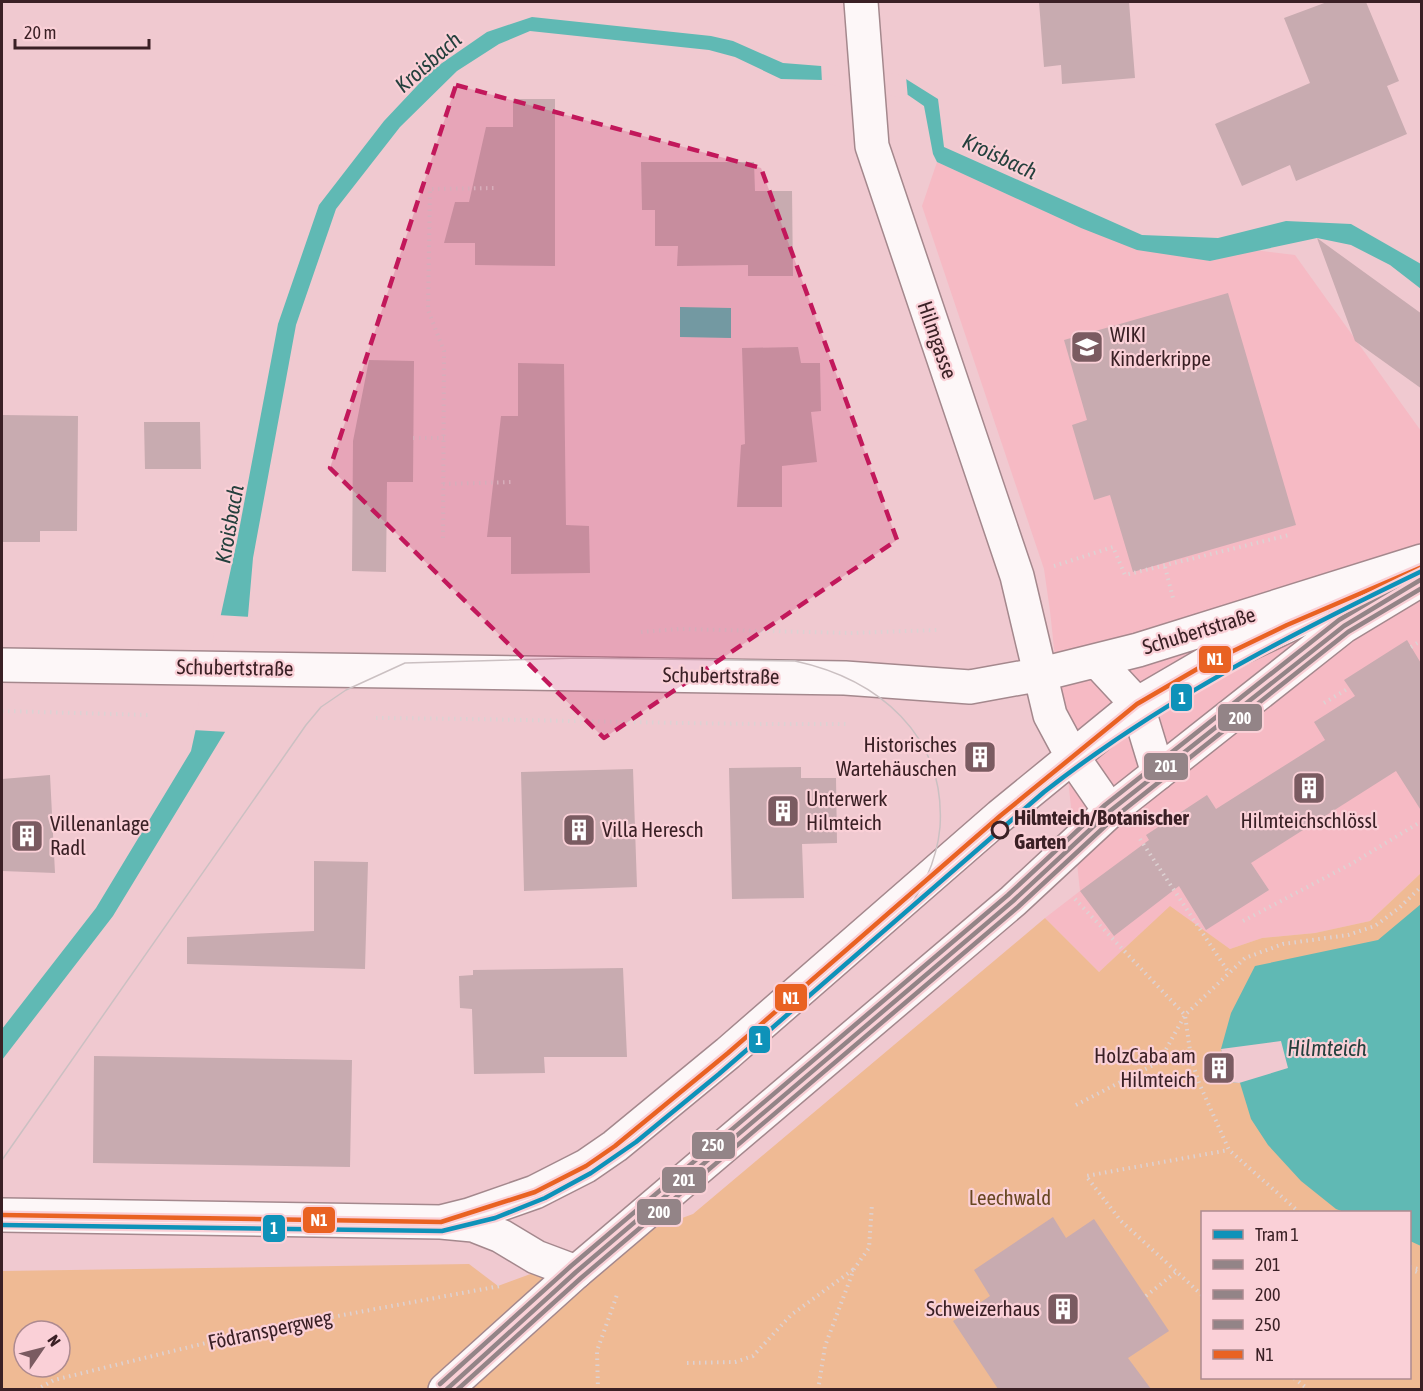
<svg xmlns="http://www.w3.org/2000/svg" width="1423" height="1391" font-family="'Asap Condensed',sans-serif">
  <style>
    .built { fill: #f6bac4 }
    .green { fill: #efba94; fill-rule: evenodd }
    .water { fill: #60b9b4 }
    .pier { fill: #f0c9d0 }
    .building { fill: #c8abb0 }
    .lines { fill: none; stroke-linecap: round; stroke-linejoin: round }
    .minor-casing { stroke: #a4888d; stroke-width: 36 }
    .major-casing { stroke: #a4888d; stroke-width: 36 }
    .path { stroke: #ddd2d3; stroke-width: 4; stroke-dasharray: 1.5 4.5; stroke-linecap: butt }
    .minor { stroke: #fdf7f8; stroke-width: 33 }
    .major { stroke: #fdf7f8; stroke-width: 33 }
    .tram { stroke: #cbc0c2; stroke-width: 1.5 }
    .bus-1-casing { stroke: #fad0d7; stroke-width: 9 }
    .bus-2-casing { stroke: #fad0d7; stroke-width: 9 }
    .bus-3-casing { stroke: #fad0d7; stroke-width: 9 }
    .bus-4-casing { stroke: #fad0d7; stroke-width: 9 }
    .bus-1 { stroke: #938487; stroke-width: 4.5 }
    .bus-2 { stroke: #938487; stroke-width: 4.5 }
    .bus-3 { stroke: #938487; stroke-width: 4.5 }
    .bus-4 { stroke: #e96222; stroke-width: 4.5 }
    .tram-1-casing { stroke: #fad0d7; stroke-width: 9 }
    .tram-1 { stroke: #0e92b9; stroke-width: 4.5 }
    .marked { fill: #c2185b; fill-opacity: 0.2; stroke: #c2185b; stroke-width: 4.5; stroke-dasharray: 12 8; stroke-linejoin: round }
    .stop-dot { fill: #fad0d7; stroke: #3a2025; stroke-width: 3 }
    .labels { text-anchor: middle; stroke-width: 4.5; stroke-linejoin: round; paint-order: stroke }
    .poi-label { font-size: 21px; fill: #3a2025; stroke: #fad0d7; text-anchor: start }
    .street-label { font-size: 21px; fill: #3a2025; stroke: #fad0d7 }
    .stop-label { font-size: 21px; font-weight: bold; fill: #3a2025; stroke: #fad0d7; text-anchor: start }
    .park-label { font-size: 21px; fill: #694823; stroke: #fad0d7 }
    .water-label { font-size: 22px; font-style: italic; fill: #24403d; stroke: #fad0d7 }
    .line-badge { stroke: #fad0d7; stroke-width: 2 }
    .badge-label { font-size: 16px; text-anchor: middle; font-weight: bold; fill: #fff }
  </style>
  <rect width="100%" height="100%" fill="#f0c9d0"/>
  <path class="built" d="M 937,162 L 1081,228 L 1210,261 L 1255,250 L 1295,255 L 1421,431 L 1421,873 L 1370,921 L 1315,933 L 1262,938 L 1230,949 L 1170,907 L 1099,972 L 1045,918 L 1080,891 L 1050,611 L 1044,569 L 922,206 Z"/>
  <path class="green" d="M 1421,873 L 1421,1389 L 2,1389 L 2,1271 L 469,1264 L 498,1286 L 693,1214 L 1045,918 L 1099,972 L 1170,906 L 1230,949 L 1262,938 L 1315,933 L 1370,921 ZM 1202,1212 L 1410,1212 L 1410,1378 L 1202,1378 ZM 24,1331 L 60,1331 L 60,1367 L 24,1367 Z"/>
  <path class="water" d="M 532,17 L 711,36 L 733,41 L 783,63 L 821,66 L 906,79 L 938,99 L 944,147 L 1142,235 L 1218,238 L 1286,221 L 1351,224 L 1421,264 L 1421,289 L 1390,265 L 1351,245 L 1317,238 L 1210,261 L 1137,250 L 1081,228 L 937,162 L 933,154 L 924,106 L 908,95 L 822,80 L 781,79 L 735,57 L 709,50 L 530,31 L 499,44 L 457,71 L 400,127 L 336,209 L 296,325 L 253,558 L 248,616 L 225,732 L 113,916 L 2,1060 L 2,1029 L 96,908 L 191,751 L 237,541 L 278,324 L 319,205 L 384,121 L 432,70 L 487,32 Z
    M 680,307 L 731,308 L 731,338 L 680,337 Z
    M 1421,904 L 1421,1246 L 1410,1241 L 1410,1212 L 1344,1212 L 1336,1209 L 1301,1181 L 1268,1145 L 1251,1119 L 1240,1083 L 1230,1082 L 1221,1049 L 1231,1013 L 1255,966 L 1378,940 Z"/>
  <path class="pier" d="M 821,63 L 906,76 L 908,99 L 822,83 Z
    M 218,615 L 251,617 L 228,732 L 193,730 Z
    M 1281,1041 L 1288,1068 L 1239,1083 L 1230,1082 L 1221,1049 Z"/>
  <path class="building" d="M 1039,2 L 1129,2 L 1135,78 L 1062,84 L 1061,65 L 1044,67 Z
    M 1327,2 L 1366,2 L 1399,81 L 1387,86 L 1407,134 L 1296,181 L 1290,165 L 1242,186 L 1215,124 L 1310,83 L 1284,18 Z
    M 513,99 L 555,99 L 555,266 L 475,265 L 475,243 L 444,243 L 455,202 L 469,202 L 486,127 L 513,127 Z
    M 641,162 L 754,162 L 755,191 L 792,191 L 793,276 L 748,276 L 748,265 L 677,266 L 678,246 L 655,246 L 655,210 L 642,210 Z
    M 1317,238 L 1422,314 L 1422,389 L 1355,341 Z
    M 1228,293 L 1296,525 L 1133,572 L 1110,495 L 1094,500 L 1072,425 L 1087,420 L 1064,340 Z
    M 798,347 L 801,363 L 820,363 L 821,411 L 811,412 L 817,462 L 782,466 L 782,507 L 737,507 L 741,445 L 745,444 L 742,348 Z
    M 369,360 L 414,361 L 413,482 L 387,482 L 386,572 L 352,571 L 353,441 Z
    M 518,363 L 564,364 L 566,525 L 589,526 L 590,573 L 511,574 L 511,537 L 487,537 L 501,416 L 518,416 Z
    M 2,415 L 78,416 L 77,531 L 40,531 L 40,542 L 2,542 Z
    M 144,422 L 200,422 L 201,469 L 145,469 Z
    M 1407,640 L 1422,665 L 1422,812 L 1396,771 L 1251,863 L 1269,890 L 1206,930 L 1179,886 L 1114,936 L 1080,891 L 1149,840 L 1146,835 L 1207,795 L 1216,809 L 1325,740 L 1314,722 L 1355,696 L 1344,680 Z
    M 801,767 L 801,778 L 836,778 L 837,843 L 802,844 L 804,898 L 732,899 L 729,768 Z
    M 633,769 L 637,887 L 524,891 L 521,772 Z
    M 50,775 L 55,873 L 2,871 L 2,779 Z
    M 314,861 L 368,862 L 365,969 L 187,964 L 187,937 L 314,931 Z
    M 623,968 L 627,1057 L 544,1057 L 545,1073 L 474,1074 L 472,1009 L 460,1008 L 459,976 L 473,975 L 473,970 Z
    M 94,1056 L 352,1060 L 350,1167 L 93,1163 Z
    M 1053,1217 L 1066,1238 L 1094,1219 L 1169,1331 L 1128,1358 L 1151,1389 L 998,1389 L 953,1321 L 990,1296 L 974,1270 Z"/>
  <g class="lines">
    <defs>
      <path id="minor" d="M 861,2 L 872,146 L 1017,576 L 1050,715 L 1072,756 L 1110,811
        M 1097,661 L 1137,704 L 1158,773
        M 2,665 L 845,678 L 970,687 L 1042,674 L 1138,650 L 1422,561
        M 2,1215 L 441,1222 L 473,1225 L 501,1236 L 536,1257 L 576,1272
        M 441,1222 L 469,1215 L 535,1192 L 586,1166 L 615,1146 L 728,1053 L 1000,816 L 1137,704 L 1204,665 L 1312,614"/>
      <path id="major" d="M 445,1390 L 576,1272 L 1013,901 L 1110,811 L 1344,626 L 1422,579"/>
    </defs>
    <use href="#minor" class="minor-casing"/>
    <use href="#major" class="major-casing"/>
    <path class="path" d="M 413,438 L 444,438
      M 443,484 L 512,482
      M 443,538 L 444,351 L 428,310 L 430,189 L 494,188
      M 1054,566 L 1113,547 L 1125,575 L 1289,535
      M 1165,567 L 1173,598
      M 641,632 L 679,629 L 851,633 L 937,630
      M 1411,647 L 1422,640
      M 1324,703 L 1349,688
      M 2,711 L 149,715
      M 376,718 C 534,719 691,725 849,724
      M 1140,839 L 1229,973
      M 1075,899 L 1185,1015 L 1191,1058 L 1199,1083 L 1229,1150 L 1299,1212
      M 1243,921 L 1351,864 L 1422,821
      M 1076,1105 L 1159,1062 L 1185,1015 L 1245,958 L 1283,944 L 1348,935 L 1375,926 L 1399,908 L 1422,886
      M 1410,1267 L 1422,1270
      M 1410,1269 L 1422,1274
      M 1202,1295 L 1121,1221 L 1086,1176 L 1229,1150
      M 1146,1296 L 1176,1272
      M 687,1363 L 735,1362 L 753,1356 L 791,1315 L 854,1269
      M 1294,1378 L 1309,1390
      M 36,1390 L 54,1380 L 251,1332 L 500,1286
      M 598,1390 L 597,1351 L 618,1292
      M 818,1390 L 825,1346 L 854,1269 L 869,1248 L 872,1204"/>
    <use href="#minor" class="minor"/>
    <use href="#major" class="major"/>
    <path class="tram" d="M 2,1160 L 306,725 L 321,707 L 346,690 L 405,663 L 579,658 L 795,661 C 878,679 946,735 940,827 C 937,861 921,896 897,921"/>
    <defs>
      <path id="bus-1" d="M 446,1390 L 576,1272 L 1013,901 L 1110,811 L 1344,626 L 1422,579"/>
      <path id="bus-2" d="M 457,1390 L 581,1278 L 1018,907 L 1115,817 L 1348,632 L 1422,588"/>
      <path id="bus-3" d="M 440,1384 L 571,1266 L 1008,895 L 1105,805 L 1339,620 L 1418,573"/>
      <path id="bus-4" d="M 2,1215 L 441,1222 L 535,1192 L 586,1166 L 615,1146 L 728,1053 L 1000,816 L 1137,704 L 1204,665 L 1287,625 L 1422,567"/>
    </defs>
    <use href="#bus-1" class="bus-1-casing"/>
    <use href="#bus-2" class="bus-2-casing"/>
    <use href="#bus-3" class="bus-3-casing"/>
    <use href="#bus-4" class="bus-4-casing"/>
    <use href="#bus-1" class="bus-1"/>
    <use href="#bus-2" class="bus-2"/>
    <use href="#bus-3" class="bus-3"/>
    <use href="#bus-4" class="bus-4"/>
    <defs>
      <path id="tram-1" d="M 2,1225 L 442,1231 L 495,1218 L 545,1198 L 591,1173 L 636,1142 L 719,1074 L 1044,792 C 1160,701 1289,635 1422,571"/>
    </defs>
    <use href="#tram-1" class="tram-1-casing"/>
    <use href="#tram-1" class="tram-1"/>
  </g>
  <path class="marked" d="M 456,85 L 761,168 L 897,540 L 604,738 L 330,468 Z"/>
  <defs>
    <symbol id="school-square" viewBox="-11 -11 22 22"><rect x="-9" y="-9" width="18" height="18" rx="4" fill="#7a5b61" stroke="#fad0d7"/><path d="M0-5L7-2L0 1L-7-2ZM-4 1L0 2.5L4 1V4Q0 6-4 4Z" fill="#fff"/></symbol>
    <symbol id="building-square" viewBox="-11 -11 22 22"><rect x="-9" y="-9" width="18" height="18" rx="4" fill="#7a5b61" stroke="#fad0d7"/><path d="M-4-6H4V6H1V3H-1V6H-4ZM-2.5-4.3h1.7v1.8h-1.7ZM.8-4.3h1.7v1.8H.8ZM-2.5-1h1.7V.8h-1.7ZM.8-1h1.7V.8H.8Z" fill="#fff"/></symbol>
  </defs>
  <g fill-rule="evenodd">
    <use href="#school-square" x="1068" y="328" width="38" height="38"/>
    <use href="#building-square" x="961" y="738" width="38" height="38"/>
    <use href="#building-square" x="1290" y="769" width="38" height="38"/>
    <use href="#building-square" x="764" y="792" width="38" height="38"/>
    <use href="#building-square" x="560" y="811" width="38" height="38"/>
    <use href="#building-square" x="8" y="817" width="38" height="38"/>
    <use href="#building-square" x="1200" y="1049" width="38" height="38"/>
    <use href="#building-square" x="1044" y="1290" width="38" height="38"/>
  </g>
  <circle class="stop-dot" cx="1000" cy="830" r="8"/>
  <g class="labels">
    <g class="poi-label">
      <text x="1110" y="342">WIKI<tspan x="1110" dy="24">Kinderkrippe</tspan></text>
      <text x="957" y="752" text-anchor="end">Historisches<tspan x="957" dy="24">Wartehäuschen</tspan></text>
      <text x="806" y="806">Unterwerk<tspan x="806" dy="24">Hilmteich</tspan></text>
      <text x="1309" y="828" text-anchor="middle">Hilmteichschlössl</text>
      <text x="50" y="831">Villenanlage<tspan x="50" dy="24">Radl</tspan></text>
      <text x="602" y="837">Villa Heresch</text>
      <text x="1196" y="1063" text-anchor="end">HolzCaba am<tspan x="1196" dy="24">Hilmteich</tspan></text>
      <text x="1040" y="1316" text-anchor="end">Schweizerhaus</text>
    </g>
    <g class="street-label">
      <text transform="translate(937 340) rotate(71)" y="7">Hilmgasse</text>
      <text transform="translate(1199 631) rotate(-17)" y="7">Schubertstraße</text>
      <text transform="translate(235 668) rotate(1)" y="7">Schubertstraße</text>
      <text transform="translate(721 676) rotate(1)" y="7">Schubertstraße</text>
      <text transform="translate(270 1330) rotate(-12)" y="7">Födranspergweg</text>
    </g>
    <g class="stop-label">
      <text x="1014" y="825">Hilmteich/Botanischer<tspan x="1014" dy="24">Garten</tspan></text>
    </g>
    <g class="park-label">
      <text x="1010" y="1205">Leechwald</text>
    </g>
    <g class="water-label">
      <text transform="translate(428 62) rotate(-41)" y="8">Kroisbach</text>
      <text transform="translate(1000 156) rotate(25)" y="8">Kroisbach</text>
      <text transform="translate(229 524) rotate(-80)" y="8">Kroisbach</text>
      <text x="1327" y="1056">Hilmteich</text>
    </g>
  </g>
  <g class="line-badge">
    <rect x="1198" y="645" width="34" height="29" rx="6" fill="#e96222"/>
    <rect x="1170" y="683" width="23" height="29" rx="6" fill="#0e92b9"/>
    <rect x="1217" y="703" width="46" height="29" rx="6" fill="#938487"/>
    <rect x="1143" y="752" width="46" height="29" rx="6" fill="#938487"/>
    <rect x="774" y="983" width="34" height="29" rx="6" fill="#e96222"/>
    <rect x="748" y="1025" width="23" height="29" rx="6" fill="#0e92b9"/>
    <rect x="691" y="1131" width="45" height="29" rx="6" fill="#938487"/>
    <rect x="661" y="1166" width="46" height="28" rx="6" fill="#938487"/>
    <rect x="636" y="1198" width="46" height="28" rx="6" fill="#938487"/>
    <rect x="302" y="1206" width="34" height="28" rx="6" fill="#e96222"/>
    <rect x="262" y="1214" width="24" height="29" rx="6" fill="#0e92b9"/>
  </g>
  <g class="badge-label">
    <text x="1215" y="665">N1</text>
    <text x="1182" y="704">1</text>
    <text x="1240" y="724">200</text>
    <text x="1166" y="772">201</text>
    <text x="791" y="1004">N1</text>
    <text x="759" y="1045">1</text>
    <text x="713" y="1151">250</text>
    <text x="684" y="1186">201</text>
    <text x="659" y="1218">200</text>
    <text x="319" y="1226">N1</text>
    <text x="274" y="1234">1</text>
  </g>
  <rect width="1423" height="1391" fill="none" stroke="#3a2025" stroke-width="6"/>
  <rect x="1201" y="1211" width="210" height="168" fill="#fad0d7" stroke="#ad8a90" stroke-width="1.5"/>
  <rect x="1213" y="1230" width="30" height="9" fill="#0e92b9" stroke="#ad8a90" stroke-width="1.5"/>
  <text x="1255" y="1241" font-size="18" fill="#3a2025">Tram 1</text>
  <rect x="1213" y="1260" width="30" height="9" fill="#938487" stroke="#ad8a90" stroke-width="1.5"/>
  <text x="1255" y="1271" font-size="18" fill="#3a2025">201</text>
  <rect x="1213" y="1290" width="30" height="9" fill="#938487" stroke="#ad8a90" stroke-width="1.5"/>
  <text x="1255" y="1301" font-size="18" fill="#3a2025">200</text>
  <rect x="1213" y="1320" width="30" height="9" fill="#938487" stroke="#ad8a90" stroke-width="1.5"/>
  <text x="1255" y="1331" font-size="18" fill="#3a2025">250</text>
  <rect x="1213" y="1350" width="30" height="9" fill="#e96222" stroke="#ad8a90" stroke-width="1.5"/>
  <text x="1255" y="1361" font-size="18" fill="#3a2025">N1</text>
  <g transform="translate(42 1349) rotate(55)"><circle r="28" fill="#fad0d7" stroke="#ad8a90" stroke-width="1.5"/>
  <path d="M0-4.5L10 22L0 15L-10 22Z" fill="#7a5b61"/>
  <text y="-9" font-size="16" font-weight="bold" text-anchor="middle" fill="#3a2025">N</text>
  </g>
  <path d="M15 39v9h134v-9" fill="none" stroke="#3a2025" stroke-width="3"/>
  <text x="24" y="39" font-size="18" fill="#3a2025" stroke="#fad0d7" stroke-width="4.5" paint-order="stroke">20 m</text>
</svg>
